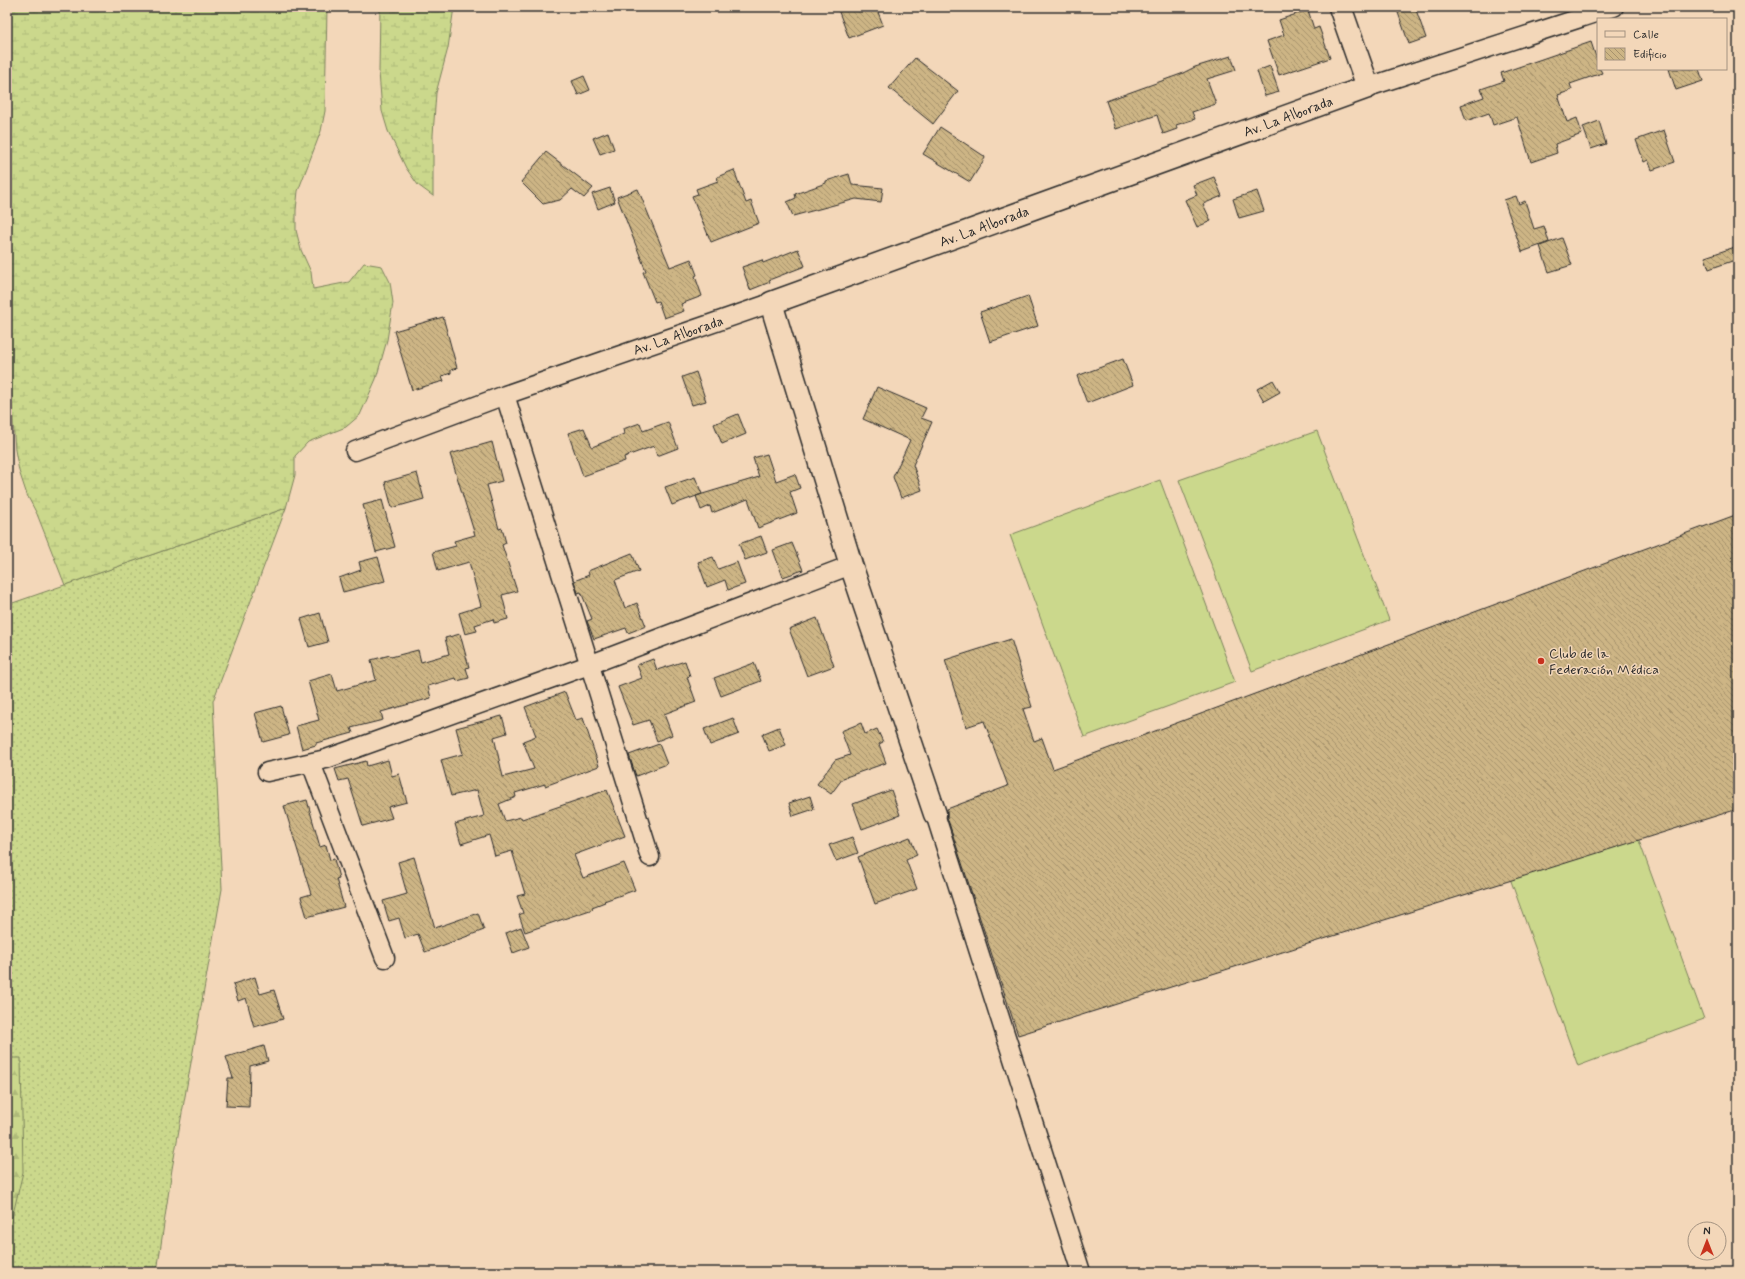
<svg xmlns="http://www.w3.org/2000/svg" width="1745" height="1279" font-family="Mynerve,sans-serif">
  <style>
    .grass { fill: url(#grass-dots); stroke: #7b825c }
    .forest { fill: url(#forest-firs); stroke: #7b825c }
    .wetland { fill: url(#wetland-marsh); stroke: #7b825c }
    .pitch { fill: #cbd88c; stroke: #7b825c }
    .building { fill: url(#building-back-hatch); stroke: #2b2b2b }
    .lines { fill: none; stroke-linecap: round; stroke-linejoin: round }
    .street-casing { stroke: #2b2b2b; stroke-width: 21 }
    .secondary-casing { stroke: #2b2b2b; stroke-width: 25 }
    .street { stroke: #f3d7b9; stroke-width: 18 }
    .secondary { stroke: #f3d7b9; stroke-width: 22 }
    .poi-dot { fill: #c8321e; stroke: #f3d7b9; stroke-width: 1.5 }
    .labels { text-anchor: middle; stroke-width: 3; stroke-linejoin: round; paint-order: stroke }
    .street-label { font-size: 14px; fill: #2b2b2b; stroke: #f3d7b9 }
    .poi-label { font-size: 14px; fill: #2b2b2b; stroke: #f3d7b9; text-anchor: start }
  </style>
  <defs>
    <pattern id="grass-dots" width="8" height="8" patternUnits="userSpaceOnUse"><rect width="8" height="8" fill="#cbd88c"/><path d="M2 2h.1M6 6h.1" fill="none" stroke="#aeba79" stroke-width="1.8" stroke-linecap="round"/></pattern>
    <pattern id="forest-firs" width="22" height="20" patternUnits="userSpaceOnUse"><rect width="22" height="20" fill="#cbd88c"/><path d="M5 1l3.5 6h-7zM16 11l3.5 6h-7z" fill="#aeba79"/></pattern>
    <pattern id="wetland-marsh" width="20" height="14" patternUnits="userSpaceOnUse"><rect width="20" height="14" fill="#cbd88c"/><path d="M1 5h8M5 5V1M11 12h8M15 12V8" fill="none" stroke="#aeba79"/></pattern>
    <pattern id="building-back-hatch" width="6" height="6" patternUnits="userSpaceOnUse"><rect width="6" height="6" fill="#cdb585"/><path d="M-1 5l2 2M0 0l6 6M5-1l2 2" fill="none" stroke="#a7936d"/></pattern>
  </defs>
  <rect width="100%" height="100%" fill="#f3d7b9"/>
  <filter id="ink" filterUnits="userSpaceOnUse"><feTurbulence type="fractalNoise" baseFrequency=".025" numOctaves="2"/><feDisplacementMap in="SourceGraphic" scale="8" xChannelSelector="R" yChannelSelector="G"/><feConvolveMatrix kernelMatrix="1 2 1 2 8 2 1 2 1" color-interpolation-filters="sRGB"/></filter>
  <g filter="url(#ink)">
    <path class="grass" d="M 286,508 L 213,701 L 222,889 L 172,1169 L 157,1272 L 7,1272 L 7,605 Z"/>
    <path class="forest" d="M 7,1058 L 21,1058 L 23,1172 L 7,1239 Z"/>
    <path class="wetland" d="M 7,7 L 327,7 L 325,111 L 321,131 L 298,191 L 296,210 L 296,230 L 301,250 L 311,272 L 313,289 L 349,282 L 364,263 L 382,266 L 390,282 L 393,303 L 387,340 L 376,379 L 360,415 L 346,427 L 308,442 L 295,456 L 295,475 L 286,508 L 65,585 L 37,514 L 27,495 L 19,471 L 15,450 L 9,367 L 7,365 Z
      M 380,7 L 454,7 L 448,48 L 436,93 L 433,135 L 433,196 L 418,185 L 406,168 L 388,131 L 382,111 L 379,72 Z"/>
    <path class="pitch" d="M 1317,431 L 1389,620 L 1252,671 L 1179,480 Z
      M 1160,480 L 1235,682 L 1084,737 L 1010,535 Z
      M 1634,827 L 1704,1019 L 1578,1066 L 1507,870 Z"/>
    <path class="building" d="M 837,7 L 876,7 L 883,25 L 849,38 Z
      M 1396,7 L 1415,7 L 1426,38 L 1409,44 Z
      M 1308,10 L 1314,29 L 1319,27 L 1330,58 L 1279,75 L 1267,41 L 1284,35 L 1279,20 Z
      M 1591,42 L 1598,63 L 1598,69 L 1600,69 L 1602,73 L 1570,84 L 1572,90 L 1558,95 L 1567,122 L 1577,118 L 1582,134 L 1555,144 L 1557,153 L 1531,162 L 1517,117 L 1493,125 L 1489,113 L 1466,121 L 1461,105 L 1484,97 L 1481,89 L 1504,81 L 1501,73 Z
      M 1231,56 L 1236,70 L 1207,79 L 1216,104 L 1192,112 L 1195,119 L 1176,125 L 1177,129 L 1163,134 L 1157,115 L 1116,129 L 1106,101 L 1181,74 L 1195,67 Z
      M 915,58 L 958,91 L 933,124 L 889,88 Z
      M 1270,66 L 1279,92 L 1265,96 L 1257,71 Z
      M 1669,69 L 1699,69 L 1703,81 L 1676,90 Z
      M 584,76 L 590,90 L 578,95 L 572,81 Z
      M 1599,121 L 1606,144 L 1591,149 L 1583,127 Z
      M 940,127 L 984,156 L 985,158 L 970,182 L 923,154 Z
      M 1664,130 L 1675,162 L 1652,170 L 1648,160 L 1644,162 L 1636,140 Z
      M 608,132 L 614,149 L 600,154 L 593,138 Z
      M 546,152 L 593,188 L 584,198 L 572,189 L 560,200 L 543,204 L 521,182 Z
      M 734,170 L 746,203 L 751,201 L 759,223 L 711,242 L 692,196 L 698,194 L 696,189 L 718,181 L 717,177 Z
      M 849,174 L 852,185 L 883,188 L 881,202 L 856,199 L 793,216 L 787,202 L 796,198 L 795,194 L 826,183 L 826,181 Z
      M 1214,177 L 1222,196 L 1203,204 L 1211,221 L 1197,227 L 1185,200 L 1197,195 L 1193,185 Z
      M 610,188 L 615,202 L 598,209 L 592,194 Z
      M 638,189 L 670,267 L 691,259 L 697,275 L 695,276 L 702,296 L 681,304 L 684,311 L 664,318 L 658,301 L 655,302 L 643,272 L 646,271 L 617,197 Z
      M 1257,191 L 1264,211 L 1239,218 L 1233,199 Z
      M 1516,196 L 1519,204 L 1525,201 L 1534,229 L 1544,226 L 1549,242 L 1522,252 L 1504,200 Z
      M 1562,238 L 1572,265 L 1549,272 L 1540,246 Z
      M 1738,246 L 1738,259 L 1709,269 L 1705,257 Z
      M 798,249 L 805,266 L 769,280 L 770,282 L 750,290 L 742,267 L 762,260 L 763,263 Z
      M 1028,296 L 1038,326 L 990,342 L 980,312 Z
      M 443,317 L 457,368 L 451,370 L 451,373 L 442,376 L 444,381 L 412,390 L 394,331 Z
      M 1123,359 L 1133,385 L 1087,403 L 1077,376 Z
      M 696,372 L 706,401 L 692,405 L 682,377 Z
      M 1273,380 L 1280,392 L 1264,401 L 1257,389 Z
      M 877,387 L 926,408 L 921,418 L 932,422 L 913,465 L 922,490 L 901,498 L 893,477 L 910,440 L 863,419 Z
      M 738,414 L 746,434 L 722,444 L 714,424 Z
      M 668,422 L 678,448 L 657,456 L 654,446 L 624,457 L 625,461 L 583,476 L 568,433 L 584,428 L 592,447 L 624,434 L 623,429 L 640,423 L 643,431 Z
      M 492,442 L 502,481 L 487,485 L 499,529 L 502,528 L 506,543 L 502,545 L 517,591 L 502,595 L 508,619 L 494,623 L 493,619 L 475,625 L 477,631 L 465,634 L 459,613 L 481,606 L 469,562 L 438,571 L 433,552 L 456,546 L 454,541 L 475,535 L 450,454 Z
      M 767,454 L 776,481 L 795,474 L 800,488 L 790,492 L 797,513 L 758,528 L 748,499 L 712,513 L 710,506 L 701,510 L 696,496 L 759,477 L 753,458 Z
      M 417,473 L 424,499 L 392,508 L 385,482 Z
      M 695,477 L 702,494 L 672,505 L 665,487 Z
      M 382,500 L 395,547 L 376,552 L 363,505 Z
      M 1738,514 L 1738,809 L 1018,1035 L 947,817 L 947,809 L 1008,786 L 984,721 L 966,727 L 945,660 L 1011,639 L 1032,707 L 1023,709 L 1034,741 L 1042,738 L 1053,769 Z
      M 761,536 L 767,552 L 745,560 L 739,544 Z
      M 792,543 L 803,570 L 783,577 L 773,550 Z
      M 632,553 L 639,571 L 615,580 L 625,608 L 637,603 L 646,626 L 628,633 L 626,628 L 594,639 L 587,621 L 592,619 L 581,592 L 578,593 L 574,581 L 589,575 L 588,571 Z
      M 378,557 L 385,581 L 343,592 L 339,578 L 361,570 L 359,562 Z
      M 713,557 L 718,569 L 737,562 L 745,584 L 728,590 L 725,580 L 707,587 L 698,562 Z
      M 320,613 L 328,642 L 309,647 L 301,619 Z
      M 817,618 L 834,666 L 807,676 L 789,629 Z
      M 460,634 L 469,667 L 466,668 L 469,678 L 457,681 L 456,678 L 428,686 L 431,698 L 381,712 L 383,720 L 351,728 L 353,733 L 316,743 L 316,745 L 302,749 L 296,726 L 319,720 L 308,681 L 332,674 L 337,691 L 376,680 L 371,660 L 390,655 L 391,657 L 418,650 L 421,662 L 449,654 L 445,638 Z
      M 653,659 L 657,670 L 685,661 L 690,676 L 687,677 L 696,702 L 664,714 L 672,735 L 657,741 L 649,720 L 633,725 L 618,687 L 642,678 L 637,665 Z
      M 754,663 L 761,681 L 721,696 L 714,678 Z
      M 565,692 L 576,720 L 583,718 L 599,766 L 545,786 L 545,784 L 515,793 L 516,797 L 499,804 L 505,821 L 521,817 L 522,819 L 607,790 L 625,836 L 574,855 L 583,878 L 624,863 L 635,890 L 604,901 L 605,902 L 592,907 L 593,909 L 525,932 L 519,915 L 523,913 L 517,896 L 525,894 L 512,851 L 495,856 L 489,835 L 461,844 L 455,824 L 484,816 L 477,790 L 451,796 L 441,760 L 463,754 L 456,728 L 502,716 L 507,733 L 494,737 L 503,777 L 534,769 L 523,741 L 536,736 L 525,707 Z
      M 281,706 L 289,735 L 263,742 L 255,713 Z
      M 733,718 L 739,734 L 710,745 L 704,729 Z
      M 861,723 L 865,734 L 877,729 L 883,742 L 879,744 L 886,763 L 843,778 L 831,794 L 817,784 L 835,760 L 850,755 L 841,731 Z
      M 779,727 L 786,745 L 769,751 L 762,734 Z
      M 659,744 L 667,764 L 636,776 L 629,755 Z
      M 388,760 L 392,776 L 399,774 L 407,802 L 388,807 L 392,818 L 363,826 L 348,779 L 339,781 L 335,769 L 366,761 L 367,766 Z
      M 891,790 L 900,815 L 862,829 L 853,804 Z
      M 810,796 L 814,809 L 793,816 L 789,803 Z
      M 307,800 L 320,847 L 326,845 L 330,860 L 334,859 L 339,878 L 336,879 L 344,907 L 307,917 L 301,897 L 311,894 L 284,806 Z
      M 852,837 L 858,853 L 836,861 L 829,845 Z
      M 910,837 L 917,855 L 906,860 L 917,889 L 875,904 L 858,857 Z
      M 414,857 L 435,928 L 478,913 L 484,930 L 425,952 L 418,934 L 405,938 L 399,918 L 389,921 L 383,901 L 407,894 L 398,862 Z
      M 521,927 L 529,947 L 513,953 L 506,933 Z
      M 255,977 L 260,994 L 274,990 L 283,1019 L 254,1027 L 246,998 L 238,1001 L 233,984 Z
      M 264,1046 L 268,1061 L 250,1066 L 249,1107 L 226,1106 L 228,1078 L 233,1078 L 226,1057 Z"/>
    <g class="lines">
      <defs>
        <path id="street" d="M 1368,87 L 1614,7
          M 505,395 L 650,857
          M 355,451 L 505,395 L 771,303
          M 311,763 L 385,958
          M 267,772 L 326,759 L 589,665 L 851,565
          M 935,814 L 1081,1272"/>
        <path id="secondary" d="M 935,814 L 851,565 L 771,303 L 1368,87 L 1340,7"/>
      </defs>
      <use href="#street" class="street-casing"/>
      <use href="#secondary" class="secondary-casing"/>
      <use href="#street" class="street"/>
      <use href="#secondary" class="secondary"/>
    </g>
  </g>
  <circle class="poi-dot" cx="1541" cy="661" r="4"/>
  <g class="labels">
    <g class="street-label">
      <text transform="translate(1288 116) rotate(-20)" y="5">Av. La Alborada</text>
      <text transform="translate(984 226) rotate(-20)" y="5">Av. La Alborada</text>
      <text transform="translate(678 335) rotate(-19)" y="5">Av. La Alborada</text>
    </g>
    <g class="poi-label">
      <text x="1549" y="658">Club de la<tspan x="1549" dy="16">Federación Médica</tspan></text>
    </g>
  </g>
  <rect width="1745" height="1279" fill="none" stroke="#f3d7b9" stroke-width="24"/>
  <rect x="12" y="12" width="1721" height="1255" fill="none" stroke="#2b2b2b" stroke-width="1.5" filter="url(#ink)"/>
  <rect x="1597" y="18" width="130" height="52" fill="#f3d7b9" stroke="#a39280"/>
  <rect x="1605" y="31" width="20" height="6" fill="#f3d7b9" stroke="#a39280"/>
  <text x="1633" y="38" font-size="12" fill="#2b2b2b">Calle</text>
  <rect x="1605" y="48" width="20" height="12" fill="url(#building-back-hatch)" stroke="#a39280"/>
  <text x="1633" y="58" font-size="12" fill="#2b2b2b">Edificio</text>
  <g transform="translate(1707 1241)"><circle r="19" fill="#f3d7b9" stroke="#a39280"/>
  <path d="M0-3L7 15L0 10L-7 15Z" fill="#c8321e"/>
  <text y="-6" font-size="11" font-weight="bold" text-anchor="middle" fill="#2b2b2b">N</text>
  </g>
</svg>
